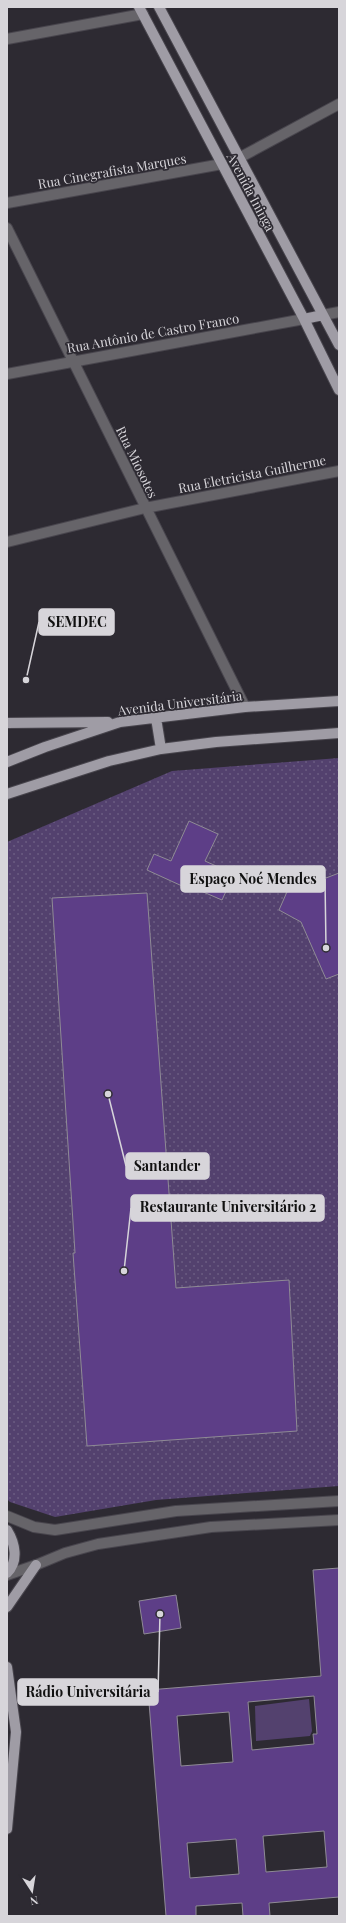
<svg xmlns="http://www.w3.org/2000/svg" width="346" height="1923" font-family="'Playfair Display',serif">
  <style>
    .grass { fill: #53416e }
    .park { fill: url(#park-dots) }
    .building { fill: #5d3e87; stroke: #8f8b95; fill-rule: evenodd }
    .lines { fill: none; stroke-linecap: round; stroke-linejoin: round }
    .minor-casing { stroke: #48454d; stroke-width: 12 }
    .major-casing { stroke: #48454d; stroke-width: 12 }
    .minor { stroke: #666469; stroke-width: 10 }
    .major { stroke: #9f9ca5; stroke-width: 10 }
    .labels { text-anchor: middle; stroke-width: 3.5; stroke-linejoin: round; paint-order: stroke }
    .street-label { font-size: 13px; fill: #d7d5da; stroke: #2d2a32 }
    .leader { fill: none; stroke: #d7d5da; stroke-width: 1.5 }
    .callout-dot { fill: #d7d5da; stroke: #2d2a32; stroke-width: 1.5 }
    .callout { fill: #d7d5da; stroke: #d7d5da; stroke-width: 1.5 }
    .callout-label { font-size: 14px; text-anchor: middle; font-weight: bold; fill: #111 }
  </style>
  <defs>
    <pattern id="park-dots" width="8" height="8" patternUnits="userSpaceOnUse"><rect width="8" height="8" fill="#53416e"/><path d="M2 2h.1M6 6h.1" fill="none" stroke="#6b5c82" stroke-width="1.8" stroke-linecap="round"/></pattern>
  </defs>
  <rect width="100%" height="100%" fill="#2d2a32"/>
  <path class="grass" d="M 309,1699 L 312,1731 L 310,1736 L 256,1741 L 255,1706 Z"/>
  <path class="park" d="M 339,758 L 339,1486 L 156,1500 L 55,1517 L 10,1502 L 7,1499 L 7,842 L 172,771 Z"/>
  <path class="building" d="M 189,821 L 218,834 L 205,861 L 234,874 L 222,900 L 194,888 L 193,891 L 147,870 L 154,854 L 171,861 Z
    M 298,867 L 326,878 L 339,873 L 339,974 L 326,979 L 301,922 L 279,910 Z
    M 147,893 L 176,1288 L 289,1280 L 297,1431 L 87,1446 L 73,1253 L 75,1253 L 52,898 Z
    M 339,1568 L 339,1897 L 269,1903 L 270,1916 L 243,1916 L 242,1903 L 196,1906 L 196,1916 L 166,1916 L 148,1690 L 321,1676 L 313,1570 ZM 314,1696 L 317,1734 L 313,1734 L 314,1744 L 252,1750 L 248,1702 ZM 229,1712 L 233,1762 L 181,1766 L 177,1716 ZM 324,1831 L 327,1867 L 266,1872 L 263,1836 ZM 236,1839 L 239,1874 L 190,1878 L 187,1843 Z
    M 176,1595 L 181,1628 L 144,1634 L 139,1601 Z"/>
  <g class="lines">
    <defs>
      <path id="minor" d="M 7,39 L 143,14
        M 239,158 L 339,104
        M 7,203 L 222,164
        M 7,228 L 245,707
        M 323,315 L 339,312
        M 7,374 L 304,319
        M 7,542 L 145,508 L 339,471
        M 7,1516 L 34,1527 L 55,1530 L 176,1511 L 339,1501
        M 7,1575 L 36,1565 L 65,1553 L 98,1544 L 211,1527 L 339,1520"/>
      <path id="major" d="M 139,7 L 304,319 L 339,390
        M 159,7 L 339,345
        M 304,319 L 323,315
        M 156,718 L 161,749
        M 7,723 L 108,722
        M 7,762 L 45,747 L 120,722 L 245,707 L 339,701
        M 7,794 L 109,761 L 161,749 L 216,742 L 339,733
        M 7,1530 C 15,1543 19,1561 7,1573
        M 7,1607 L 36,1565
        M 7,1667 L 16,1732 L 7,1829"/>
    </defs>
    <use href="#minor" class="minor-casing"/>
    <use href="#major" class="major-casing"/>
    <use href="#minor" class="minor"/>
    <use href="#major" class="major"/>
  </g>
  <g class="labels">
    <g class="street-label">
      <text transform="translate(112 171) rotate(-10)" y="5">Rua Cinegrafista Marques</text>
      <text transform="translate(251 192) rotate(62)" y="5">Avenida Ininga</text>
      <text transform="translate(153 333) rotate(-10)" y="5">Rua Antônio de Castro Franco</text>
      <text transform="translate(137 462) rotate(64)" y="5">Rua Miosotes</text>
      <text transform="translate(252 474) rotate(-11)" y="5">Rua Eletricista Guilherme</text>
      <text transform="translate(180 703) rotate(-7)" y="5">Avenida Universitária</text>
    </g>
  </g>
  <path class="leader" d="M26 680L39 622M326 948L325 879M108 1094L126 1166M124 1271L131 1208M160 1614L158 1692"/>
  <g class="callout-dot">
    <circle cx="26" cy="680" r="4"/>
    <circle cx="326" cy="948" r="4"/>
    <circle cx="108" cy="1094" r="4"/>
    <circle cx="124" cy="1271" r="4"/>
    <circle cx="160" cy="1614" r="4"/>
  </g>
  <g class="callout">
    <rect x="39" y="609" width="75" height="26" rx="4"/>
    <rect x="181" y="866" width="144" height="26" rx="4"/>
    <rect x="126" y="1153" width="83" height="26" rx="4"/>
    <rect x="131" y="1195" width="193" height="26" rx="4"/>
    <rect x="18" y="1679" width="140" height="26" rx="4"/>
  </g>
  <g class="callout-label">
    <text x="77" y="627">SEMDEC</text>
    <text x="253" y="884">Espaço Noé Mendes</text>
    <text x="167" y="1171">Santander</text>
    <text x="228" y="1212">Restaurante Universitário 2</text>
    <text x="88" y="1697">Rádio Universitária</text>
  </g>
  <rect width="346" height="1923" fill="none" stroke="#d7d5da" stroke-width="16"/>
  <g transform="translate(32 1891) rotate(168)" stroke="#2d2a32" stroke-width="3" paint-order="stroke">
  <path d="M0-3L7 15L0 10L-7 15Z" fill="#d7d5da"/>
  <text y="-6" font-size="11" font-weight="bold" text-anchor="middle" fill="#d7d5da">N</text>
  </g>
</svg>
